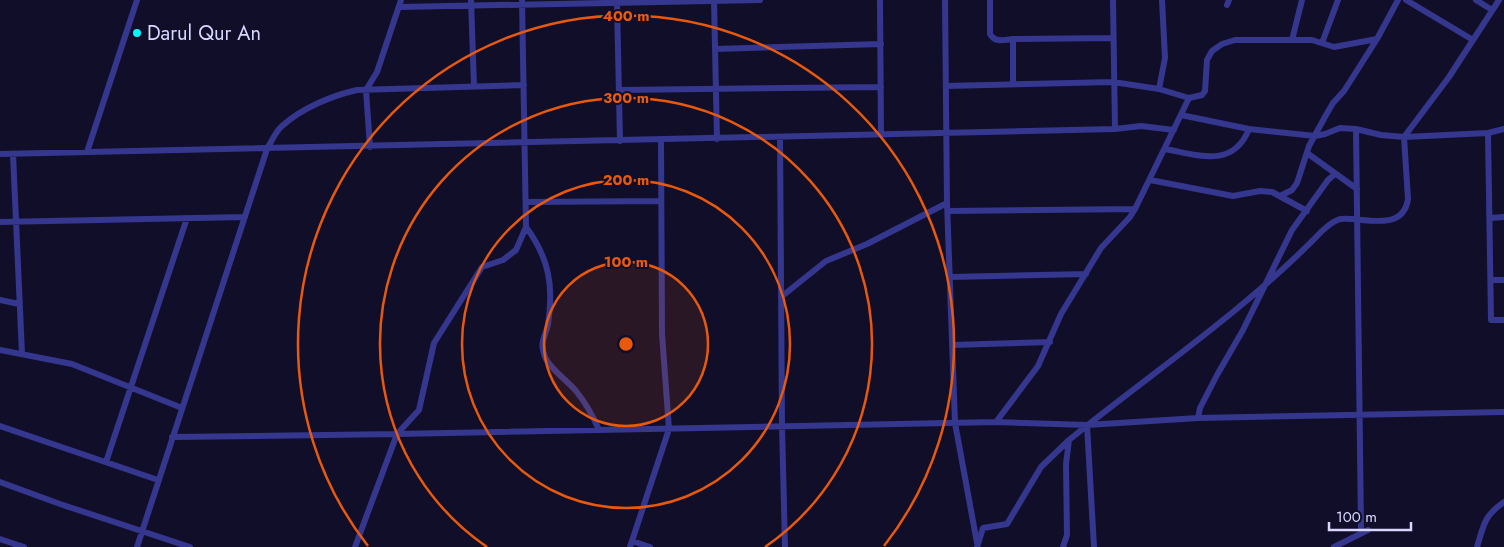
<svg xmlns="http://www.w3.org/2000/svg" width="1504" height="547" font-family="Jost,sans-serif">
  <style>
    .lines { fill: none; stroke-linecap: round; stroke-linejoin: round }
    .street { stroke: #35378e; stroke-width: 6 }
    .ring { fill: none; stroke: #e8590c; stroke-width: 2.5 }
    .poi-dot { fill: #03f6ff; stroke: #110e2a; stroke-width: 2 }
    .labels { text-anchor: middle; stroke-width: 4; stroke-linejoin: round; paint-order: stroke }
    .poi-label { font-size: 20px; fill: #d9d7ff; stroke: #110e2a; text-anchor: start }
    .centre { fill: #e8590c; stroke: #110e2a; stroke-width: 2.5 }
    .ring-label { font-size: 15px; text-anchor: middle; font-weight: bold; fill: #e8590c; stroke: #110e2a; stroke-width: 4; stroke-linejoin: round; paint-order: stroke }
  </style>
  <rect width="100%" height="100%" fill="#110e2a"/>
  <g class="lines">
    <path class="street" d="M 471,0 L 474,86
      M 714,0 L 717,139
      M 880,0 L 881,135
      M 945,0 L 947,203 L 955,423 L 977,543
      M 990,0 L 990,34 C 995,43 1004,40 1013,39 L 1113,38
      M 1113,0 L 1115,129
      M 1406,0 L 1473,40
      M 1476,0 L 1492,10
      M 617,3 L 620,141
      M 1227,5 L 1229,0
      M 399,7 L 760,0
      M 1013,39 L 1013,84
      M 1292,40 L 1302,0
      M 1322,43 L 1338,0
      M 715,49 L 881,44
      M 946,86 L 1113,82 L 1159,89 L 1189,98 L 1202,95 L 1205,91 L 1207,60 L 1212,51 L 1222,44 L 1235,40 L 1312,40 L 1334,47 L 1377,39
      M 1159,89 L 1165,58 L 1162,0
      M 619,90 L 881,87
      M 1181,115 L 1249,129 L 1315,136 L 1325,134 L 1340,128 L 1356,129 L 1381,135 L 1404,137 L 1488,133 L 1504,129
      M 1356,129 L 1361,528
      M 1488,133 L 1491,320 L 1504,320
      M 780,137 L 782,426 L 785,547
      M 370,147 L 366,90 L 377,72 L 401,0
      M 1165,149 C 1198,155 1233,169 1249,129
      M 87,152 L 137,0
      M 1307,153 L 1357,189
      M 0,154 L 1115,129 L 1141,126 L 1174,130
      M 13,154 L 22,354
      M 1150,180 L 1233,196 L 1260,191 L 1272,192 L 1307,211
      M 1280,196 L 1292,190 L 1297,183 L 1309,146 L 1326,115 L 1333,103 L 1344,91 L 1377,39 L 1398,0
      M 526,202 L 661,201
      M 948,211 L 1135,209
      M 1490,218 L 1504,217
      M 0,222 L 245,217
      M 526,227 C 549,258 554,286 548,324 C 545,339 539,340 545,357 C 549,368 568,381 576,391 C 585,402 593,416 599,430
      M 950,277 L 1086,274
      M 1491,280 L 1504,280
      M 781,297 L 826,261 L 867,244 L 947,203
      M 0,300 L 19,304
      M 952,345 L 1050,342
      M 0,350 L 72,364 L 182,408
      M 1198,418 L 1200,408 L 1217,375 L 1243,330 L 1292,230 L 1328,180 L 1335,174
      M 996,422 L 1038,366 L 1061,314 L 1101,248 L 1130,217 L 1135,209 L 1189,98
      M 1087,425 L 1094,547
      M 0,426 L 158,480
      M 172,437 L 397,434 L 996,422 L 1087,425 L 1198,418 L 1504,412
      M 106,462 L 187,218
      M 0,482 L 60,504 L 190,547
      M 0,539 L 24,547
      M 632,541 L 650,547
      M 137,547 L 267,149 C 271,142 276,131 282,126 C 302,108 331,96 357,90 L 524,85
      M 355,547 L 397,434 L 419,410 L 434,343 L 482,267 L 503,260 L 516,250 L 526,227 L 522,0
      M 630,547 L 669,429 L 662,334 L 661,140
      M 977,547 L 983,528 L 1007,524 L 1041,467 L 1069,440 C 1153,372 1247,309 1322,231 C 1327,227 1333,220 1341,219 C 1364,217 1403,233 1408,199 L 1404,137 L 1449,77 L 1499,0
      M 1063,547 L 1067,535 L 1066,464 L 1069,440
      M 1334,547 L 1368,530
      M 1477,547 C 1484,524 1484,516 1504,502"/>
  </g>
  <circle cx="626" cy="344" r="82" fill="#e8590c" fill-opacity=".12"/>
  <g class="ring">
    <circle cx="626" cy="344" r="82"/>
    <circle cx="626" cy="344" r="164"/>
    <path d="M487 547A246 246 0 1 1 765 547"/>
    <path d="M368 546A328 328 0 1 1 884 546"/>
  </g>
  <circle class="poi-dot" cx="137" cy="33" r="5"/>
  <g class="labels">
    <g class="poi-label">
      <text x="147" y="40">Darul Qur An</text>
    </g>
  </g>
  <circle cx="626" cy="344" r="8" class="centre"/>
  <g class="ring-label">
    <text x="626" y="21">400 m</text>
    <text x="626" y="103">300 m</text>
    <text x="626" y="185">200 m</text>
    <text x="626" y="267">100 m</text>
  </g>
  <path d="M1329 522v8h82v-8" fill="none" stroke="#d9d7ff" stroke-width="2.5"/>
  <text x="1336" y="522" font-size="15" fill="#d9d7ff" stroke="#110e2a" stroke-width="4" paint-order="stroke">100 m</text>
</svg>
